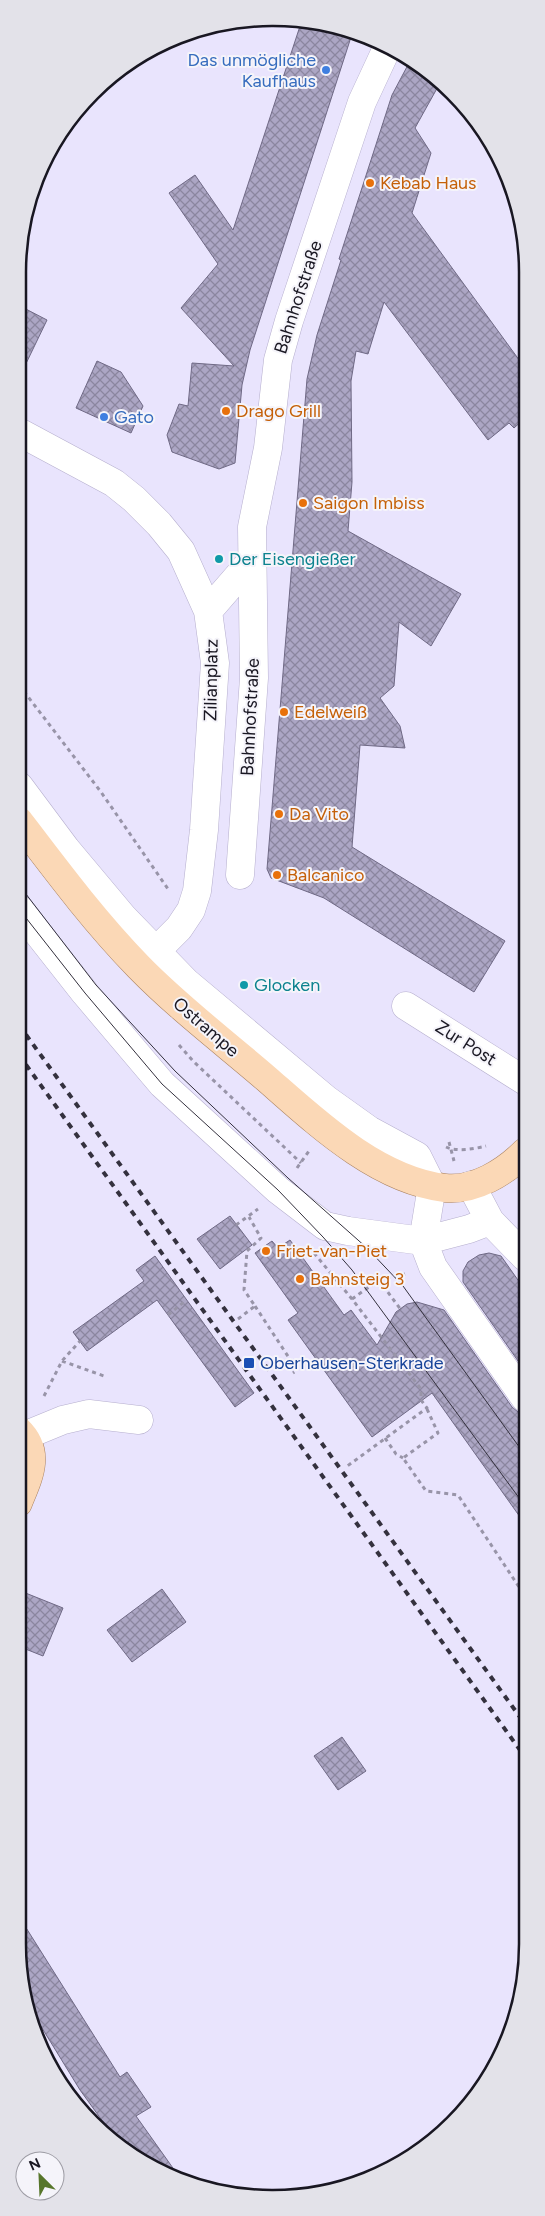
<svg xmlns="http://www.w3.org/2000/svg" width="545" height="2216" font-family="Figtree,sans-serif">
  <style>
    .building { fill: url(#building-cross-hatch); stroke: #6f6985 }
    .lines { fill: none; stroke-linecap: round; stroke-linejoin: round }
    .minor-casing { stroke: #b6afce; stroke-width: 29 }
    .major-casing { stroke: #ab8462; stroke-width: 29 }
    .path { stroke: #9894a8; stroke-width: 3; stroke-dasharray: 4 4; stroke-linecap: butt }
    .minor { stroke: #fff; stroke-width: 28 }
    .major { stroke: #fbd8b6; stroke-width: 28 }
    .tram { stroke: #34313e; stroke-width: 1 }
    .rail { stroke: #34313e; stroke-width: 4; stroke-dasharray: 6 6; stroke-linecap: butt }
    .shop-dot { fill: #3f7fe0; stroke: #f5f4fa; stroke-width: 2 }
    .food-dot { fill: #e8710a; stroke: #f5f4fa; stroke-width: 2 }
    .culture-dot { fill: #0f9aa8; stroke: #f5f4fa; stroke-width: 2 }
    .transit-dot { fill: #1a4fb4; stroke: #f5f4fa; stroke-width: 2 }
    .labels { text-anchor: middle; stroke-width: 4; stroke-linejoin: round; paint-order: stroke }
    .shop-label { font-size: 18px; fill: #366cbe; stroke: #f5f4fa; text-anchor: end }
    .food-label { font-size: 18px; fill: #c56008; stroke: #f5f4fa; text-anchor: start }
    .street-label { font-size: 18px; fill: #191722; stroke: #f5f4fa }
    .culture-label { font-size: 18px; fill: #0d838f; stroke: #f5f4fa; text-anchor: start }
    .transit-label { font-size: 18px; fill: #164399; stroke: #f5f4fa; text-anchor: start }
    .rim { fill: none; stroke: #191722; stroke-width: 2.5 }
  </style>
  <defs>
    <pattern id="building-cross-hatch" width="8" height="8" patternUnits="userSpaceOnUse" patternTransform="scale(1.25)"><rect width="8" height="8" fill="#aca6c4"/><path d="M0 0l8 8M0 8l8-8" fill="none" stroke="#8b869f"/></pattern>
  </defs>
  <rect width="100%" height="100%" fill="#e9e4fd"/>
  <path class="building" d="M 302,20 L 352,34 L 250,350 L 242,385 L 235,463 L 219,469 L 172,452 L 167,435 L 179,404 L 188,406 L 192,363 L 234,366 L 181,308 L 218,264 L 169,193 L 195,175 L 233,230 Z
    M 410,61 L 440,83 L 415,128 L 431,153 L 412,213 L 525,368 L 525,418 L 514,428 L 509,423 L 488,440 L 384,302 L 368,354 L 356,351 L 351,381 L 352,482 L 348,531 L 461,594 L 431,646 L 399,622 L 394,686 L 380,698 L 400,726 L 405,748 L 360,745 L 352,847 L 505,941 L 474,992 L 324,898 L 271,878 L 267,869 L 307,379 L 317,335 L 341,260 L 339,259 L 392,95 Z
    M 20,306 L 47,320 L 20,376 Z
    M 97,361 L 121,372 L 143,406 L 131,433 L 76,408 Z
    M 230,1216 L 252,1245 L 220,1269 L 197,1239 Z
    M 290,1240 L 344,1315 L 351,1310 L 377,1345 L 396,1312 L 407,1304 L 417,1302 L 444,1310 L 512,1407 L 518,1412 L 525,1413 L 525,1524 L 432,1393 L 372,1437 L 288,1320 L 298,1313 L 255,1253 L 272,1241 L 278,1248 Z
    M 489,1253 L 501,1256 L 525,1290 L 525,1371 L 463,1282 L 463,1271 L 468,1262 L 479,1255 Z
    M 155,1256 L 254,1393 L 235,1407 L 157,1300 L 87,1351 L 73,1332 L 144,1281 L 136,1270 Z
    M 162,1589 L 186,1622 L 132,1662 L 107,1630 Z
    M 18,1590 L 63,1608 L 43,1656 L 18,1646 Z
    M 342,1737 L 366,1771 L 338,1790 L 314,1756 Z
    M 18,1915 L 120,2077 L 127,2072 L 151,2107 L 136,2116 L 180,2178 L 159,2172 L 114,2137 L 80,2090 L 31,2010 L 18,1944 Z"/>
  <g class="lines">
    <defs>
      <path id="minor" d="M 19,432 L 114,483 L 134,499 L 159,524 L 181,551 L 208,611 L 215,663 L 204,830 L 197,891 L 191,910 L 179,928 L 142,965
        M 208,611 L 254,558
        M 19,786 L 66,849 L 123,917 L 186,982 L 327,1100 L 369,1130 L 417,1156 L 432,1186 L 423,1241 L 433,1267 L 525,1398
        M 240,875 L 254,678 L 252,527 L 268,448 L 278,360 L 289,321 L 362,102 L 388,46
        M 19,909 L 85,993 L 162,1084 L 278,1190 L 325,1226 L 348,1231 L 423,1241 L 469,1229 L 490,1221
        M 406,1006 L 525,1081
        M 471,1185 L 490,1221 L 525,1257
        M 24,1436 L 63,1420 L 89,1414 L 139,1420"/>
      <path id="major" d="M 19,821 C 57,871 95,922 139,967 C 178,1007 224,1042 267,1079 C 316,1122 377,1180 445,1188 C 475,1191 505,1172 525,1152
        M 18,1503 C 28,1478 42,1453 18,1430"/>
    </defs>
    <use href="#minor" class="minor-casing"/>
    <use href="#major" class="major-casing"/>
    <path class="path" d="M 19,685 L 101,792 L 168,889
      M 179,1045 L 193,1061 L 301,1163
      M 449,1142 L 454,1161
      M 446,1147 C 457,1152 474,1149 486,1146
      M 297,1168 L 309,1151
      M 236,1225 L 258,1209
      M 314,1253 L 352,1299 L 421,1389 L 421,1400 L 427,1408 L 346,1467
      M 379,1280 L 405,1274
      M 352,1299 L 379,1280 L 401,1310
      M 255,1306 L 297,1370 L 293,1373
      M 168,1315 L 185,1301
      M 238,1319 L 255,1306 L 244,1290 L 247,1251 L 261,1238 L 249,1217
      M 62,1361 L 104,1376
      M 44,1396 L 62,1361 L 80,1341
      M 427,1409 L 438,1433 L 403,1458 L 426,1491 L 458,1495 L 525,1596
      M 385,1438 L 396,1454 L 403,1458"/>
    <use href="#minor" class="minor"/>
    <use href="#major" class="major"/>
    <path class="tram" d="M 19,885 L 96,985 L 175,1071 L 288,1178 L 367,1248 L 403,1286 L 525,1455
      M 19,909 L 85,993 L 162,1084 L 278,1190 L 323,1237 L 352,1270 L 525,1506"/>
    <path class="rail" d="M 19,1025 L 525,1724
      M 19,1055 L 525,1757"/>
  </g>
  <g class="shop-dot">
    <circle cx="326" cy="70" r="5"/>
    <circle cx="104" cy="417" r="5"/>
  </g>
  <g class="food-dot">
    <circle cx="370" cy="183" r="5"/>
    <circle cx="226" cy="411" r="5"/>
    <circle cx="303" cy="503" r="5"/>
    <circle cx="284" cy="712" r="5"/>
    <circle cx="279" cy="814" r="5"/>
    <circle cx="277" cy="875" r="5"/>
    <circle cx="266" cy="1251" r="5"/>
    <circle cx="300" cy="1279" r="5"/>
  </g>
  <g class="culture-dot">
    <circle cx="219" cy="559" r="5"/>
    <circle cx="244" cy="985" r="5"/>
  </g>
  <rect class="transit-dot" x="243" y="1357" width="12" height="12" rx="2.5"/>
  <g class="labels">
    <g class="shop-label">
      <text x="316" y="66">Das unmögliche<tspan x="316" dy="21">Kaufhaus</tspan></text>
      <text x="114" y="423" text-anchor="start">Gato</text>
    </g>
    <g class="food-label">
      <text x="380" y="189">Kebab Haus</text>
      <text x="236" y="417">Drago Grill</text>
      <text x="313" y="509">Saigon Imbiss</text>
      <text x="294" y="718">Edelweiß</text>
      <text x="289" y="820">Da Vito</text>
      <text x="287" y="881">Balcanico</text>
      <text x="276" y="1257">Friet-van-Piet</text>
      <text x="310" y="1285">Bahnsteig 3</text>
    </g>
    <g class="street-label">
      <text transform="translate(298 297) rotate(-72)" y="6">Bahnhofstraße</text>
      <text transform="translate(211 680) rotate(-89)" y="6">Zilianplatz</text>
      <text transform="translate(250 717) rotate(-87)" y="6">Bahnhofstraße</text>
      <text transform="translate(206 1027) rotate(41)" y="6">Ostrampe</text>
      <text transform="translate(466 1043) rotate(32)" y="6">Zur Post</text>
    </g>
    <g class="culture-label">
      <text x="229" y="565">Der Eisengießer</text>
      <text x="254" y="991">Glocken</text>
    </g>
    <g class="transit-label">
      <text x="260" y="1369">Oberhausen-Sterkrade</text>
    </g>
  </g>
  <path d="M0 0H545V2216H0ZM272 26H273A246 246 0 0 1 519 272V1944A246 246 0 0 1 273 2190H272A246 246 0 0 1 26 1944V272A246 246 0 0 1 272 26Z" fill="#e3e2e9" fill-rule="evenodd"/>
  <path class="rim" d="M272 26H273A246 246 0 0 1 519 272V1944A246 246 0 0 1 273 2190H272A246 246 0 0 1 26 1944V272A246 246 0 0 1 272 26Z"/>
  <g transform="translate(40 2176) rotate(336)"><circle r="24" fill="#f5f4fa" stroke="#9d9ca4"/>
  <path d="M0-4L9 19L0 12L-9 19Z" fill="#57762b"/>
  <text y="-8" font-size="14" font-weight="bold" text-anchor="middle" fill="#191722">N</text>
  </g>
</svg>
